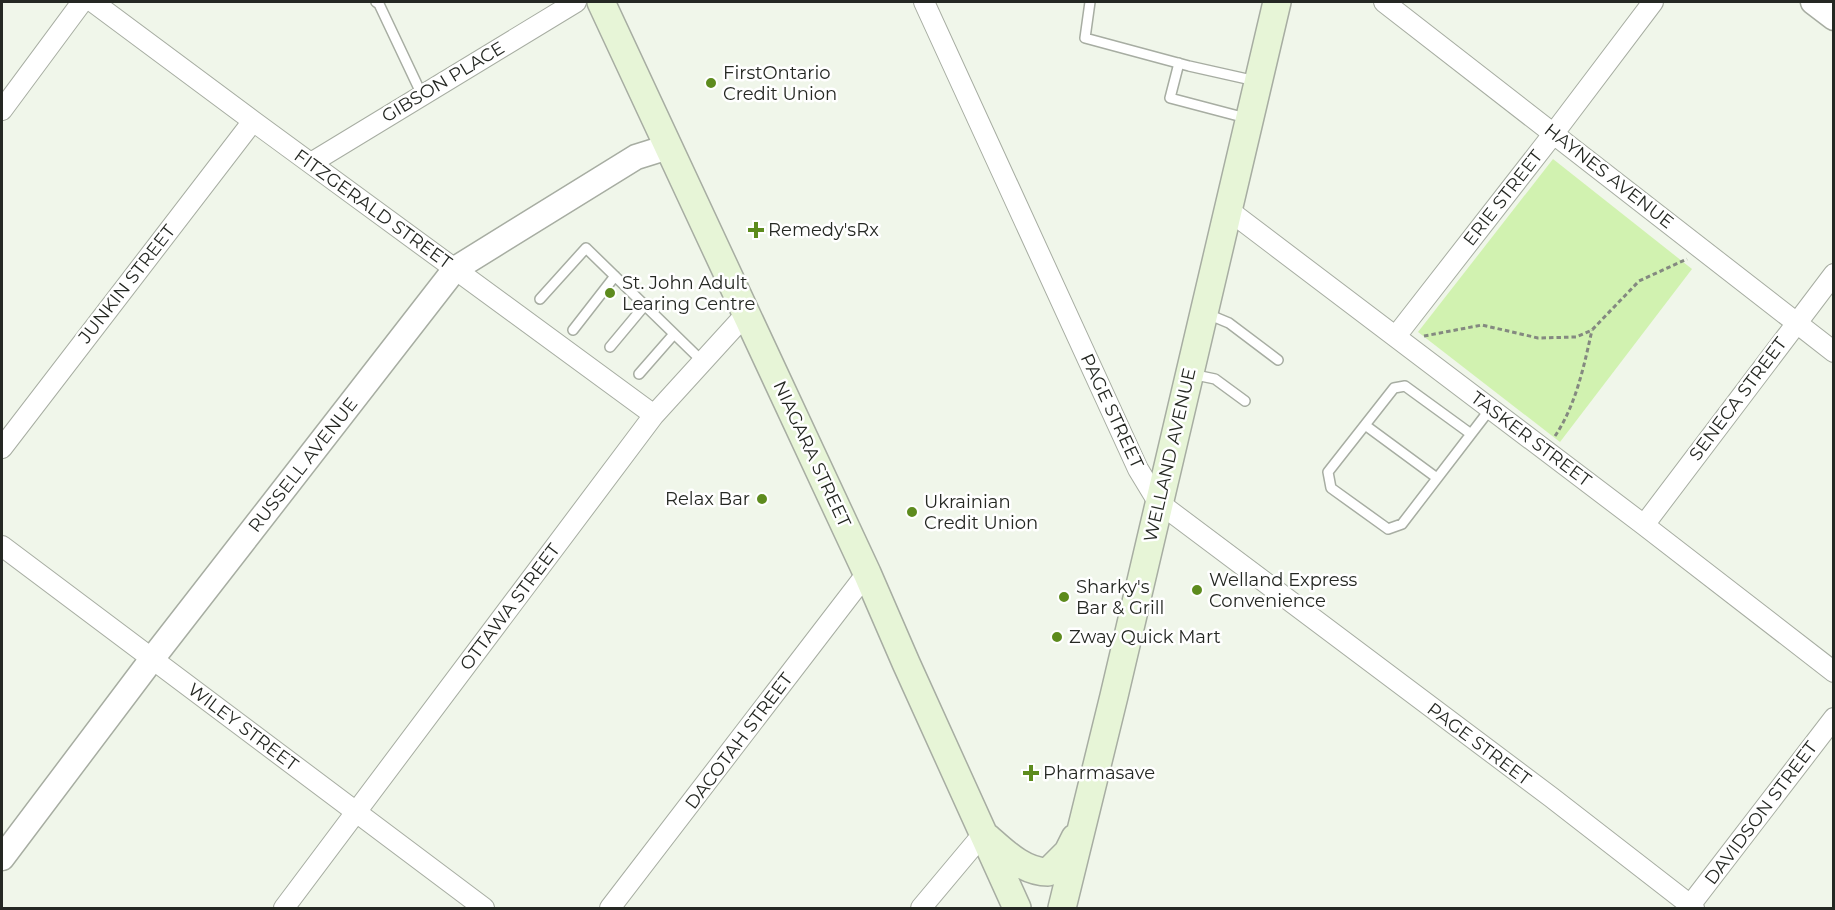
<svg xmlns="http://www.w3.org/2000/svg" width="1835" height="910" font-family="Montserrat,sans-serif">
  <style>
    .green { fill: #d1f2b0 }
    .lines { fill: none; stroke-linecap: round; stroke-linejoin: round }
    .service-casing { stroke: #a7ada2; stroke-width: 12 }
    .minor-casing { stroke: #a7ada2; stroke-width: 22 }
    .tertiary-casing { stroke: #a7ada2; stroke-width: 27 }
    .secondary-casing { stroke: #a7ada2; stroke-width: 30 }
    .path { stroke: #848980; stroke-width: 3; stroke-dasharray: 4.5 3; stroke-linecap: butt }
    .service { stroke: #fff; stroke-width: 9 }
    .minor { stroke: #fff; stroke-width: 20 }
    .tertiary { stroke: #fff; stroke-width: 24 }
    .secondary { stroke: #e7f5d7; stroke-width: 27 }
    .poi-dot { fill: #5d8b1d; stroke: #fff; stroke-width: 2 }
    .labels { text-anchor: middle; stroke-width: 5; stroke-linejoin: round; paint-order: stroke }
    .poi-label { font-size: 18px; fill: #252823; stroke: #fff; text-anchor: start }
    .street-label { font-size: 18px; fill: #252823; stroke: #fff }
  </style>
  <rect width="100%" height="100%" fill="#f0f6ea"/>
  <path class="green" d="M 1553,159 L 1692,269 L 1560,442 L 1418,332 Z"/>
  <g class="lines">
    <defs>
      <path id="service" d="M 376,2 L 379,4 L 422,95
        M 1090,2 L 1085,38 L 1189,66 L 1256,81
        M 1179,63 L 1170,98 L 1246,118
        M 540,299 L 586,248 L 703,362
        M 1205,313 L 1229,323 L 1278,360
        M 573,330 L 615,276
        M 610,347 L 645,305
        M 639,374 L 674,334
        M 1191,374 L 1215,379 L 1245,401
        M 1365,425 L 1437,478
        M 1471,434 L 1405,386 L 1394,388 L 1328,472 L 1331,488 L 1388,529 L 1402,524 L 1491,408"/>
      <path id="minor" d="M 93,2 L 253,121 L 654,415
        M 924,2 L 1138,469 L 1158,502 L 1551,797 L 1694,908
        M 1384,2 L 1834,352
        M 2,110 L 82,2
        M 311,163 L 576,2
        M 1227,209 L 1644,525 L 1834,672
        M 1396,336 L 1554,133 L 1653,2
        M 2,448 L 253,121
        M 1644,525 L 1834,274
        M 2,546 L 484,908
        M 284,908 L 654,415 L 746,314
        M 610,908 L 867,573
        M 921,908 L 983,834
        M 1688,908 L 1834,718"/>
      <path id="tertiary" d="M 1813,2 L 1834,18
        M 2,858 L 152,659 L 455,269 L 636,157 L 668,147"/>
      <path id="secondary" d="M 601,2 L 867,573 L 906,663 L 1017,908
        M 988,838 C 1005,853 1024,872 1048,872 L 1068,852 L 1075,838
        M 1062,908 L 1114,696 L 1277,2"/>
    </defs>
    <use href="#service" class="service-casing"/>
    <use href="#minor" class="minor-casing"/>
    <use href="#tertiary" class="tertiary-casing"/>
    <use href="#secondary" class="secondary-casing"/>
    <path class="path" d="M 1424,336 L 1482,325 L 1538,338 L 1576,337 L 1592,330 L 1639,281 L 1687,259
      M 1555,436 C 1576,405 1584,366 1592,330"/>
    <use href="#service" class="service"/>
    <use href="#minor" class="minor"/>
    <use href="#tertiary" class="tertiary"/>
    <use href="#secondary" class="secondary"/>
  </g>
  <g class="poi-dot">
    <circle cx="711" cy="83" r="6"/>
    <path d="M753 221h6v6h6v6h-6v6h-6v-6h-6v-6h6z"/>
    <circle cx="610" cy="293" r="6"/>
    <circle cx="762" cy="499" r="6"/>
    <circle cx="912" cy="512" r="6"/>
    <circle cx="1197" cy="590" r="6"/>
    <circle cx="1064" cy="597" r="6"/>
    <circle cx="1057" cy="637" r="6"/>
    <path d="M1028 764h6v6h6v6h-6v6h-6v-6h-6v-6h6z"/>
  </g>
  <g class="labels">
    <g class="poi-label">
      <text x="723" y="79">FirstOntario<tspan x="723" dy="21">Credit Union</tspan></text>
      <text x="768" y="236">Remedy'sRx</text>
      <text x="622" y="289">St. John Adult<tspan x="622" dy="21">Learing Centre</tspan></text>
      <text x="750" y="505" text-anchor="end">Relax Bar</text>
      <text x="924" y="508">Ukrainian<tspan x="924" dy="21">Credit Union</tspan></text>
      <text x="1209" y="586">Welland Express<tspan x="1209" dy="21">Convenience</tspan></text>
      <text x="1076" y="593">Sharky's<tspan x="1076" dy="21">Bar &amp; Grill</tspan></text>
      <text x="1069" y="643">Zway Quick Mart</text>
      <text x="1043" y="779">Pharmasave</text>
    </g>
    <g class="street-label">
      <text transform="translate(443 82) rotate(-31)" y="6">GIBSON PLACE</text>
      <text transform="translate(1609 176) rotate(38)" y="6">HAYNES AVENUE</text>
      <text transform="translate(1503 198) rotate(-52)" y="6">ERIE STREET</text>
      <text transform="translate(373 209) rotate(36)" y="6">FITZGERALD STREET</text>
      <text transform="translate(127 284) rotate(-52)" y="6">JUNKIN STREET</text>
      <text transform="translate(1738 399) rotate(-53)" y="6">SENECA STREET</text>
      <text transform="translate(1112 411) rotate(65)" y="6">PAGE STREET</text>
      <text transform="translate(1531 439) rotate(37)" y="6">TASKER STREET</text>
      <text transform="translate(812 454) rotate(65)" y="6">NIAGARA STREET</text>
      <text transform="translate(1170 455) rotate(-77)" y="6">WELLAND AVENUE</text>
      <text transform="translate(303 465) rotate(-52)" y="6">RUSSELL AVENUE</text>
      <text transform="translate(510 607) rotate(-53)" y="6">OTTAWA STREET</text>
      <text transform="translate(243 727) rotate(37)" y="6">WILEY STREET</text>
      <text transform="translate(739 741) rotate(-53)" y="6">DACOTAH STREET</text>
      <text transform="translate(1479 744) rotate(37)" y="6">PAGE STREET</text>
      <text transform="translate(1761 813) rotate(-53)" y="6">DAVIDSON STREET</text>
    </g>
  </g>
  <rect width="1835" height="910" fill="none" stroke="#252823" stroke-width="6"/>
</svg>
